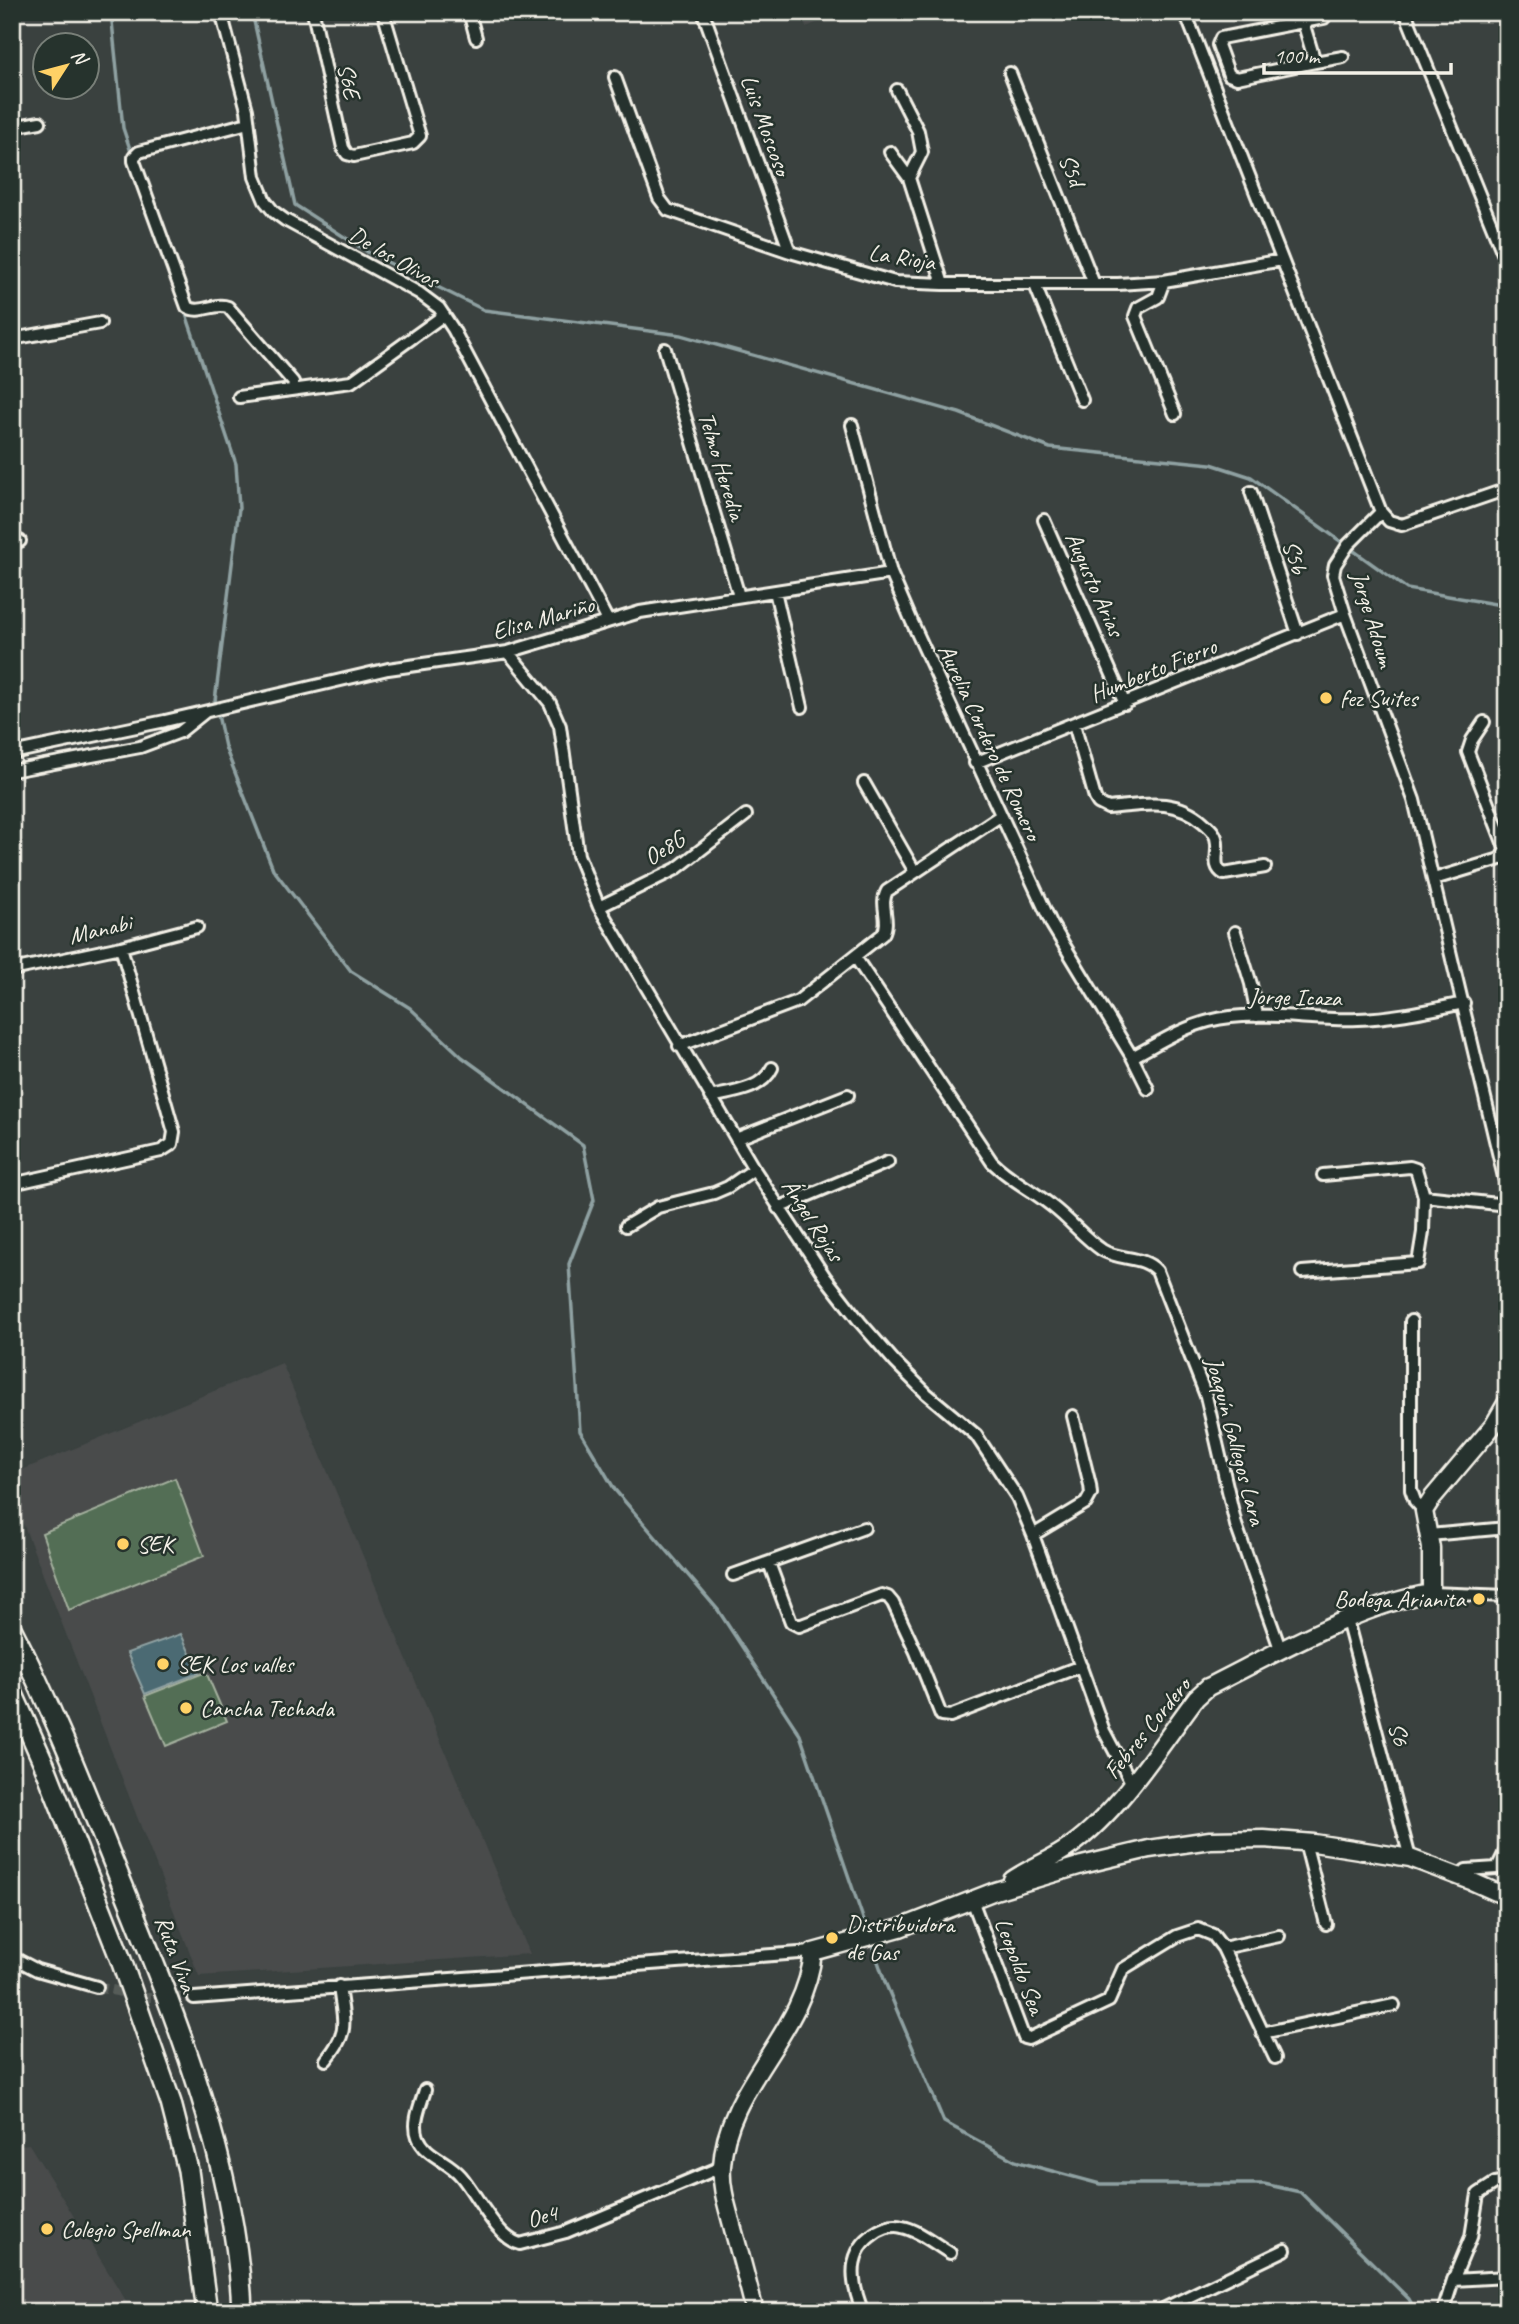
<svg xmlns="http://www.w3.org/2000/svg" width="1519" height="2324" font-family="Caveat,sans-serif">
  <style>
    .built { fill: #484b4b }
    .garden { fill: #536e55; stroke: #a4b09e; stroke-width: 2 }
    .water { fill: #4c6b73; stroke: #8fa1a2; stroke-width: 2 }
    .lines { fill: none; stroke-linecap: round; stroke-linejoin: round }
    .stream { stroke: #8fa1a2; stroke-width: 3.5 }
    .street-tunnel { stroke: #565b58; stroke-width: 10; stroke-dasharray: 10 5; stroke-linecap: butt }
    .street-casing { stroke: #f4f1e8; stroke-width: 16 }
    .secondary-casing { stroke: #f4f1e8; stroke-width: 21 }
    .highway-casing { stroke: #f4f1e8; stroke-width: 24 }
    .street { stroke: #26332d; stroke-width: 10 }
    .secondary { stroke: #26332d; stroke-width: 16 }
    .highway { stroke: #26332d; stroke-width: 19 }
    .poi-dot { fill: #ffd166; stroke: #26332d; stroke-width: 2.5 }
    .labels { text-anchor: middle; stroke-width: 5; stroke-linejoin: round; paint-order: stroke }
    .street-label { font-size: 24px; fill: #f4f1e8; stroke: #26332d }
    .poi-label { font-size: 24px; fill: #f4f1e8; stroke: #26332d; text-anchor: start }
  </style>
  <rect width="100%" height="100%" fill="#3a413f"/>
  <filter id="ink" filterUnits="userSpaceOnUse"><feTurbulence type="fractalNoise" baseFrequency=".0143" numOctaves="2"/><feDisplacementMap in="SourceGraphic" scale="14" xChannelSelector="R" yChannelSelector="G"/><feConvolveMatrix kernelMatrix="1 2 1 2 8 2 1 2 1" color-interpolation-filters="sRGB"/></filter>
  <g filter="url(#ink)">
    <path class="built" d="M 800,12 L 844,12 L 806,27 Z
      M 282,1363 L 530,1954 L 199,1976 L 12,1495 L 12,1474 Z
      M 29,2144 L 133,2312 L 12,2312 L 12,2146 Z"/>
    <path class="garden" d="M 175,1478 L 204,1556 L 69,1610 L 42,1533 Z
      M 206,1672 L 227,1721 L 166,1746 L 145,1696 Z"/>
    <path class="water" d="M 181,1634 L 199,1673 L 145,1694 L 127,1653 Z"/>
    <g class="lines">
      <path class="stream" d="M 111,12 L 123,128 L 132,155
        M 252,12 L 295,205 L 369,253 L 484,310 L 681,335 L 959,413 L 1050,448 L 1211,464 L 1251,477 L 1407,589 L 1507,606
        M 184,308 L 236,464 L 239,508 L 215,701 L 225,747 L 273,869 L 351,971 L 410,1008 L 462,1057 L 583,1145 L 594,1200 L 569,1264 L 580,1431 L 615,1490 L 718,1610 L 800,1735 L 867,1930
        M 871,1941 L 885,1982 L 944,2122 L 1015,2161 L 1100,2184 L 1264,2184 L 1300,2192 L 1409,2299 L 1416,2312"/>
      <path class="street-tunnel" d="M 97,1987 L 146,1997 L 194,1998"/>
      <defs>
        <path id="street" d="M 221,12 L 247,110 L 255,177 L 265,201 L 274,212 L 285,220 L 419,293 L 439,308 L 453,329 L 608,621
          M 313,12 L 343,148 L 347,154 L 354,156 L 413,143 L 420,136 L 383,12
          M 469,12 L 476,38
          M 703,12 L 790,252
          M 1185,12 L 1381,512 L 1389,521 L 1402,525 L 1507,489
          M 1405,12 L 1507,263
          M 1303,22 L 1315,62 L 1237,78 L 1229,75 L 1218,45 L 1221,38 Z
          M 1303,22 L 1324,18
          M 1315,62 L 1343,57
          M 1010,73 L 1094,284
          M 615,77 L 659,198 L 668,210 L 790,252 L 895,282 L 943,284 L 1118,284 L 1164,281 L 1282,260
          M 897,90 L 918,131 L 922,152 L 909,178
          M 248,123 L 139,152 L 134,157 L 134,161 L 187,307 C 200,315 214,302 228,307 L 293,382
          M 12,127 L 40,122
          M 890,152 L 909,178 L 943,284
          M 1164,281 L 1158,297 L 1138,308 L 1135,316 L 1175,414
          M 1035,285 L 1082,400
          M 12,339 L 100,323
          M 665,349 L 739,596
          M 239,397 L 351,382 L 444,315
          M 852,425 L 891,573 L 912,622 L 1052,925 L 1132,1057 L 1148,1089
          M 1251,492 L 1298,634
          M 1381,512 L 1348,545 L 1335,565 L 1333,575 L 1345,614 L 1414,800 L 1507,1190
          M 1044,520 L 1125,704
          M 12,542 L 20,541
          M 775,591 L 802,707
          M 508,652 L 550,703 L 560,726 L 578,855 L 599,907 L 754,1169 L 825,1277 L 860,1322 L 895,1362 L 927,1394 L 976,1435 L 1017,1497 L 1033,1535 L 1104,1731 L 1132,1784
          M 1074,724 L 1095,798 L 1098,803 L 1108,808 C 1143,805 1175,797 1203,822 C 1211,829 1217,834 1217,844 C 1218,856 1212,867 1224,874 L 1265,867
          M 12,753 L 165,721 L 388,669 L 508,652 L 640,612 L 891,573
          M 975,763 L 1345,614
          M 12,771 L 140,747 L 180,732 L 205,712
          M 864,783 L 915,872
          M 1434,879 L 1497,860 L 1501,858 L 1506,850 L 1468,752 L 1472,740 L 1484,722
          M 599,907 L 676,869 L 746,815
          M 1235,932 L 1251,984 L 1257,1016
          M 855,957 L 992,1162 C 1010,1180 1033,1190 1053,1207 C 1070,1220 1084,1238 1102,1250 C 1120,1261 1143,1255 1157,1271 L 1206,1396 L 1236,1525 L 1281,1651
          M 12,970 L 121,947 L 197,927
          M 679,1046 L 798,1001 L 883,934 C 891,920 879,905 887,891 L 1000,816
          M 1132,1057 C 1157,1044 1181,1028 1209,1021 C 1257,1009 1309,1021 1358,1019 C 1394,1018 1429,1010 1464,1003
          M 710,1097 C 732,1092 762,1090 772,1068
          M 736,1139 L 848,1095
          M 12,1184 L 161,1151 L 172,1144 L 174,1132 L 121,947
          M 1424,1196 L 1507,1205
          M 778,1208 L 888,1162
          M 626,1226 L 658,1207 L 714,1193 L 728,1187 L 754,1169
          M 1302,1272 L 1418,1263 L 1423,1232 L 1424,1196 L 1416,1169 L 1410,1167 L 1323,1175
          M 1411,1321 L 1411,1490 L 1415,1501 L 1424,1511
          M 1033,1535 L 1086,1503 L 1091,1494 L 1090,1485 L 1073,1416
          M 1429,1535 L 1507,1528
          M 769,1563 L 791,1622 L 799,1626 L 882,1595 L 888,1597 L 893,1603 L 916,1652 L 941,1715 L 950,1716 L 1081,1666
          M 733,1575 L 864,1528
          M 1431,1593 L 1507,1596
          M 1347,1620 L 1410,1858
          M 1305,1842 L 1326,1924
          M 1460,1876 L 1466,1870 L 1497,1868 L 1507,1848
          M 972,1900 L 1024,2038 L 1028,2039 L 1109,2001 L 1123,1969 L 1177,1936 L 1198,1929 L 1213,1935 L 1223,1948 L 1279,1936
          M 1223,1948 L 1275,2058
          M 12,1957 L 37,1970 L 97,1987
          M 194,1998 L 813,1952
          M 1262,2033 L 1394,2005
          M 326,2060 C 351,2030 343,2022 339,1986
          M 425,2090 C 421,2104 412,2122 418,2137 C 425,2156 448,2160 461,2176 C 477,2195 497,2238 520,2244 L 566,2232 L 721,2167
          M 1453,2280 L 1507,2277
          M 863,2312 C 852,2286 846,2255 871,2236 C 879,2229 891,2224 902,2227 C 919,2230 936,2245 950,2253
          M 1157,2312 L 1285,2250
          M 1443,2312 L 1453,2280 L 1471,2237 L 1478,2194 L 1495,2183 L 1507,2181"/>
        <path id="secondary" d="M 1012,1880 C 1031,1867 1054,1859 1072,1845 C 1120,1810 1160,1746 1196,1698 L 1208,1687 C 1274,1654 1359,1605 1431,1593 L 1431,1548 L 1424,1511 L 1433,1497 L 1493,1426 L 1507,1402
          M 755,2312 C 748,2284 741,2257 733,2229 C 728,2209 720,2187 722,2166 C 726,2085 806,2033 813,1952 L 900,1928 L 995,1891 L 1082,1865 L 1149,1849 L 1210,1840 L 1264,1839 L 1314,1843 L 1410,1858 L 1471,1881 L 1507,1897"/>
        <path id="highway" d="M 12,1630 C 53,1709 85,1792 118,1874 C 173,2010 237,2164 242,2312
          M 12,1692 L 44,1764 L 121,1960 L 171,2103 L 188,2170 L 207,2312"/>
      </defs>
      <use href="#street" class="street-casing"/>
      <use href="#secondary" class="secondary-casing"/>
      <use href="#highway" class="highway-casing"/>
      <use href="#street" class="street"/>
      <use href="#secondary" class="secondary"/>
      <use href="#highway" class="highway"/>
    </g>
  </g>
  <g class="poi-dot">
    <circle cx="1326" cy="698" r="7"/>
    <circle cx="123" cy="1544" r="7"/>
    <circle cx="1479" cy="1599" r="7"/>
    <circle cx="163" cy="1664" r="7"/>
    <circle cx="186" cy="1708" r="7"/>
    <circle cx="832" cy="1938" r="7"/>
    <circle cx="47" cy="2229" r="7"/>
  </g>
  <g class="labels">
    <g class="street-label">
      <text transform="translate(349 81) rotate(78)" y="8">S6E</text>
      <text transform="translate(766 125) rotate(70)" y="8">Luis Moscoso</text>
      <text transform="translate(1072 170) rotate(68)" y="8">S5d</text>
      <text transform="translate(394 257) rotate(30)" y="8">De los Olivos</text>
      <text transform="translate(902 257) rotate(9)" y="8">La Rioja</text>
      <text transform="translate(722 466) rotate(73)" y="8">Telmo Heredia</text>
      <text transform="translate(1295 557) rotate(72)" y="8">S5b</text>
      <text transform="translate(1095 584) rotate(66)" y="8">Augusto Arias</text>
      <text transform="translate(543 618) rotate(-16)" y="8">Elisa Mariño</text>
      <text transform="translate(1373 619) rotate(73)" y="8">Jorge Adoum</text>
      <text transform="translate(1153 670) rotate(-22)" y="8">Humberto Fierro</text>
      <text transform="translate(990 742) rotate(65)" y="8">Aurelia Cordero de Romero</text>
      <text transform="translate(664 848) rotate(-32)" y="8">Oe8G</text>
      <text transform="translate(100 929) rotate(-13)" y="8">Manabi</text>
      <text transform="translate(1295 997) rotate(1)" y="8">Jorge Icaza</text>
      <text transform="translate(813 1220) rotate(57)" y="8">Ángel Rojas</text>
      <text transform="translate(1236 1441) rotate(75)" y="8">Joaquín Gallegos Lara</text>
      <text transform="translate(1147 1728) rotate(-51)" y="8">Febres Cordero</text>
      <text transform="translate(1399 1734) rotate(75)" y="8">S6</text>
      <text transform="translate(176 1954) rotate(70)" y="8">Ruta Viva</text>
      <text transform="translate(1020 1966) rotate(69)" y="8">Leopoldo Sea</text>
      <text transform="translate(542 2216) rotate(-16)" y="8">Oe4</text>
    </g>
    <g class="poi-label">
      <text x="1340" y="706">fez Suites</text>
      <text x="137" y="1552">SEK</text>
      <text x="1465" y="1607" text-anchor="end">Bodega Arianita</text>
      <text x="177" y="1672">SEK Los valles</text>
      <text x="200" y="1716">Cancha Techada</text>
      <text x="846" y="1932">Distribuidora<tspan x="846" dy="28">de Gas</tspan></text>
      <text x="61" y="2237">Colegio Spellman</text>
    </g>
  </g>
  <rect width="1519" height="2324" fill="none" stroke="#26332d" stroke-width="42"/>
  <rect x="21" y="21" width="1477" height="2282" fill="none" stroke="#f4f1e8" stroke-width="2.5" filter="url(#ink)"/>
  <g transform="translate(66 66) rotate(54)"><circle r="33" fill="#26332d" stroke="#787f78" stroke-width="2"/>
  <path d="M0-5L12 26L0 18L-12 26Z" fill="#ffd166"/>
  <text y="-10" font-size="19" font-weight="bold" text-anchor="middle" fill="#f4f1e8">N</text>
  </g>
  <path d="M1264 63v10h187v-10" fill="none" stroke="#f4f1e8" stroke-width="3.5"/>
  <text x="1274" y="63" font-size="21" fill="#f4f1e8" stroke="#26332d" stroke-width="5" paint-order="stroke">100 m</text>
</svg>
